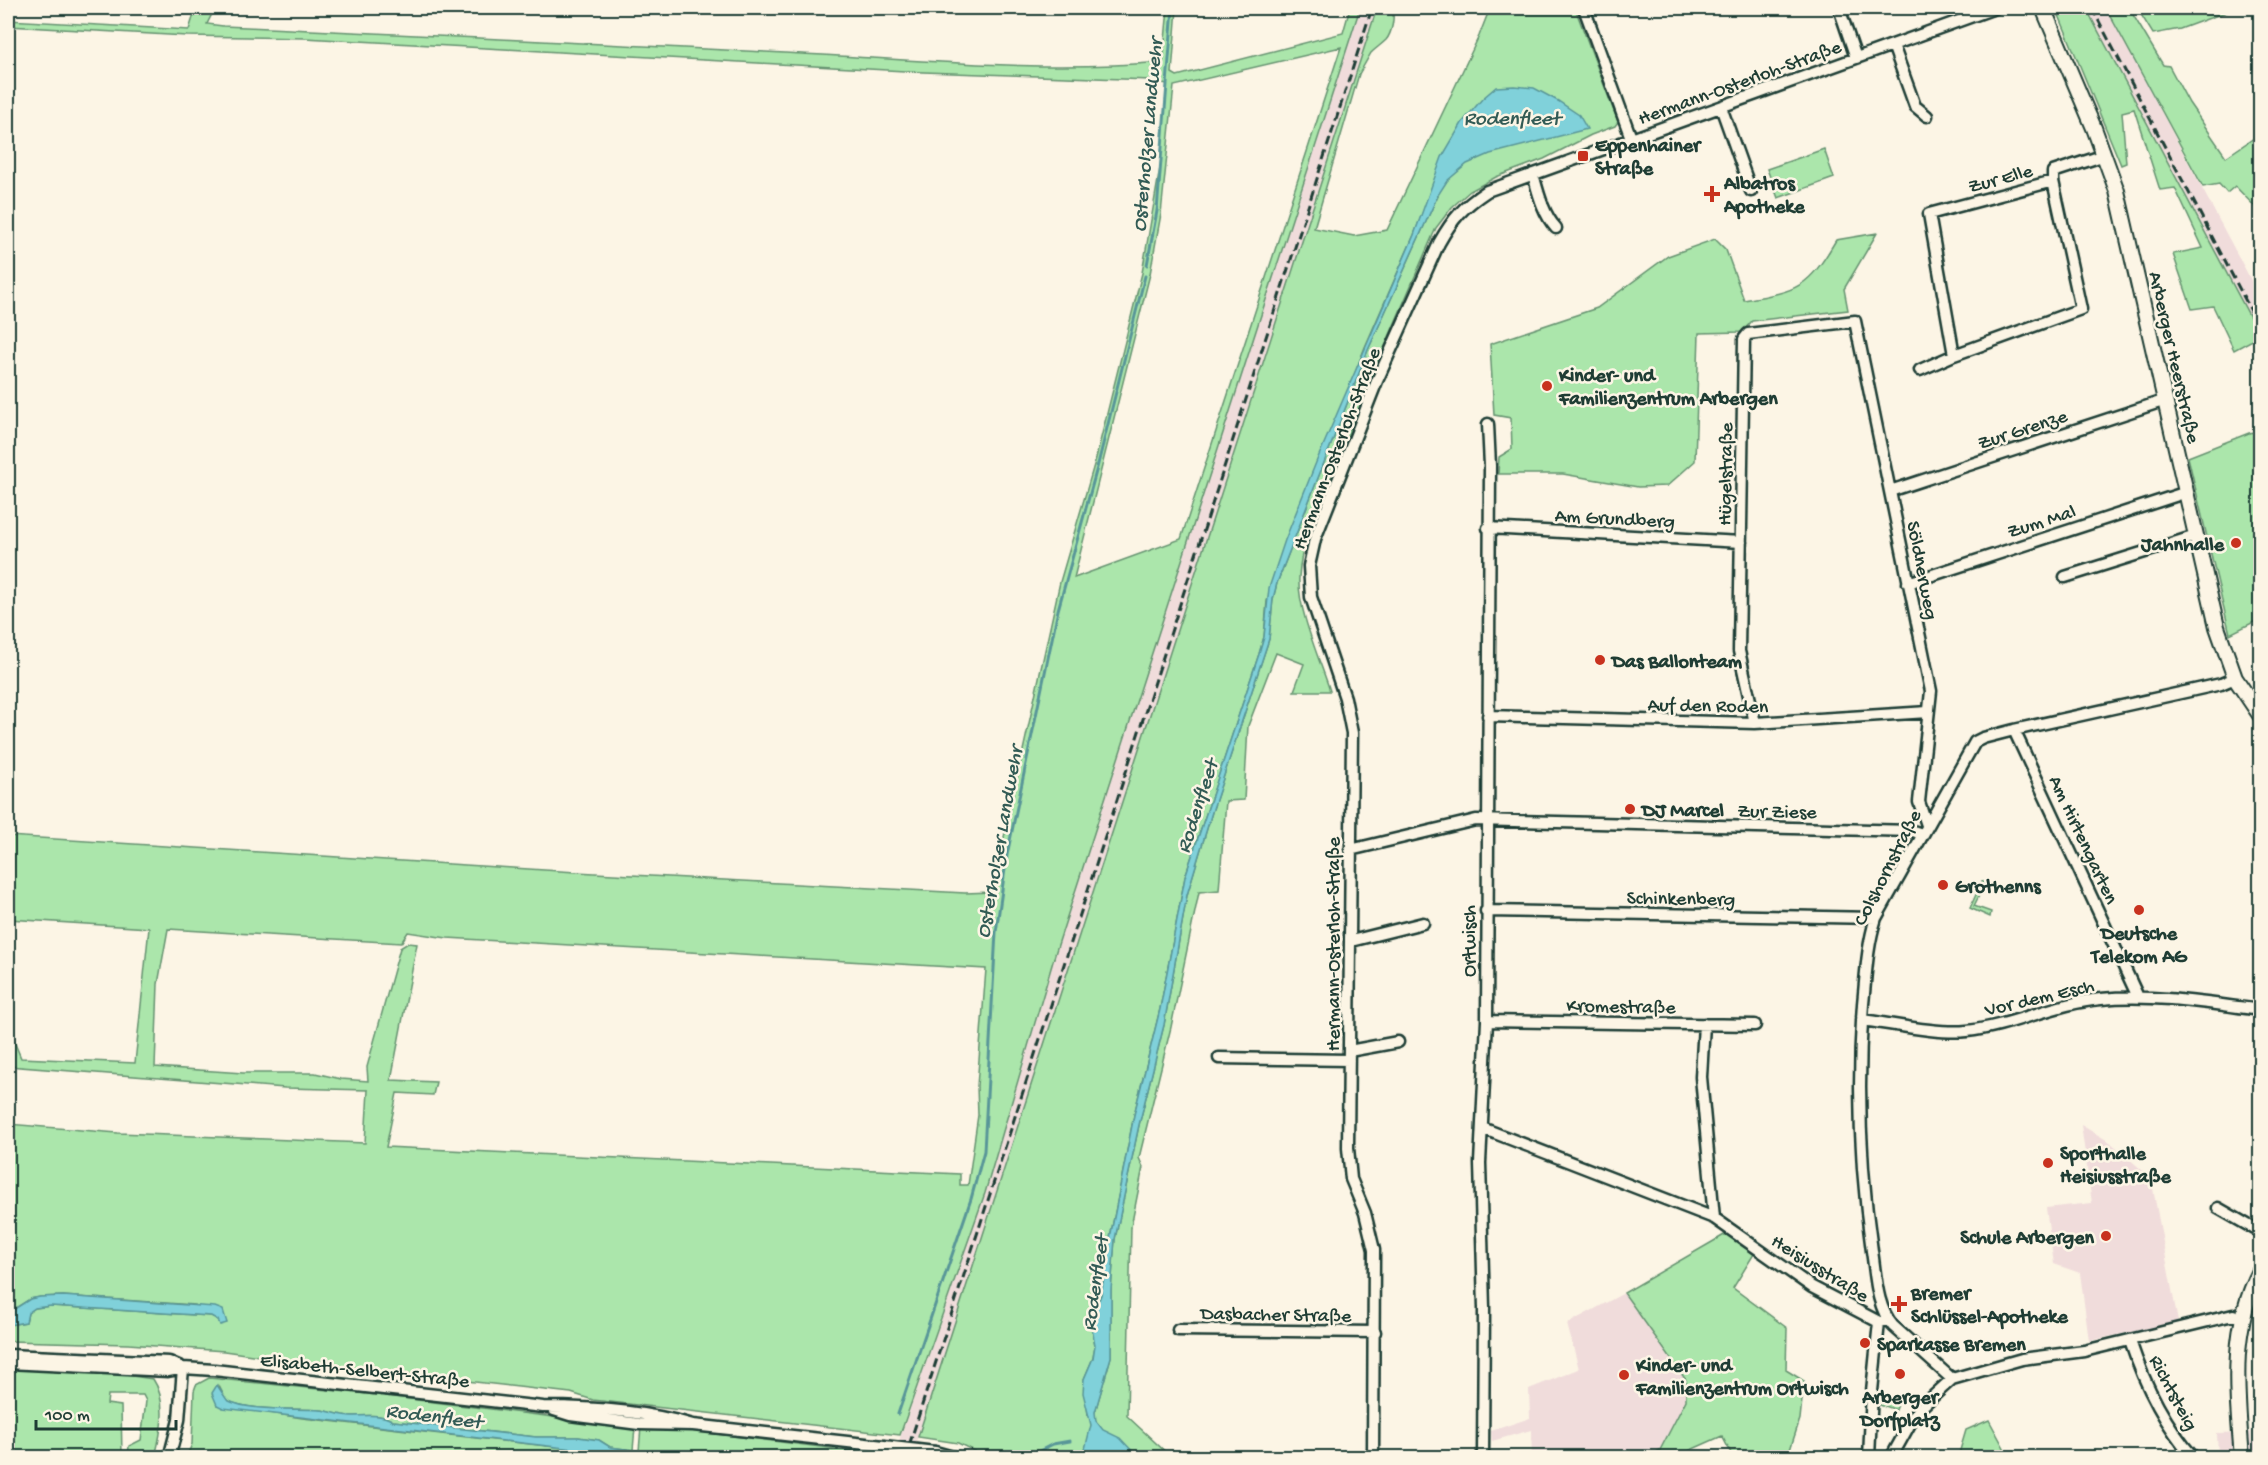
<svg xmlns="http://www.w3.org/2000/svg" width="2268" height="1465" font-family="'Gochi Hand',sans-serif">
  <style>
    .built { fill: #f0dcdb }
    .green { fill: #abe6ab; stroke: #659270; stroke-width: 1.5; fill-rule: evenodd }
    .water { fill: #80d1da; stroke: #599698; stroke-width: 1.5 }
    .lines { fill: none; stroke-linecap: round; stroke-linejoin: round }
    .stream { stroke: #599698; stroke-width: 3 }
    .minor-casing { stroke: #1f3d34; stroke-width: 15 }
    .major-casing { stroke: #1f3d34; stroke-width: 18 }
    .minor { stroke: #fcf5e5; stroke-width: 10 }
    .major { stroke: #fcf5e5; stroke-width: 14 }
    .rail { stroke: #1f3d34; stroke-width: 3; stroke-dasharray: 9 4.5; stroke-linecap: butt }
    .minor-bridge-casing { stroke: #1f3d34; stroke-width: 15; stroke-linecap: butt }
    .minor-bridge { stroke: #fcf5e5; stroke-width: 10 }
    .poi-dot { fill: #c8321e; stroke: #fcf5e5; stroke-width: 2 }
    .labels { text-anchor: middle; stroke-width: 5; stroke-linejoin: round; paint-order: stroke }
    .street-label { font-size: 20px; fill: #1f3d34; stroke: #fcf5e5 }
    .poi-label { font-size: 20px; font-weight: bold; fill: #1f3d34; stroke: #fcf5e5; text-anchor: start }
    .water-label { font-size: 21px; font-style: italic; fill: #325b55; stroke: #fcf5e5 }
  </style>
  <rect width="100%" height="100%" fill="#fcf5e5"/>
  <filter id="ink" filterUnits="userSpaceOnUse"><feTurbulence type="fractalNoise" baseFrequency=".0167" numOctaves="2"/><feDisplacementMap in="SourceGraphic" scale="12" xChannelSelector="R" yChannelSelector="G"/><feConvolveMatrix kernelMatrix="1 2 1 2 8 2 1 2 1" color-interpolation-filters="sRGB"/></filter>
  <g filter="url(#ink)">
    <path class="built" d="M 1360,8 L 1377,8 L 1003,1174 L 911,1457 L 893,1458 L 985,1193 L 1056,951 Z
      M 2086,8 L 2106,8 L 2260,297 L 2260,337 Z
      M 2081,1125 L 2110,1142 L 2151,1178 L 2178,1322 L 2089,1341 L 2080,1273 L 2054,1264 L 2046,1208 L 2092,1203 Z
      M 1624,1293 L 1686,1380 L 1686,1400 L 1660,1450 L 1647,1457 L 1532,1457 L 1531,1430 L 1492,1441 L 1491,1431 L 1530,1418 L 1529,1389 L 1579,1369 L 1567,1324 Z
      M 2251,1432 L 2251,1442 L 2260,1441 L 2260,1457 L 2218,1457 L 2217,1433 Z"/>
    <path class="green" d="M 196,8 L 215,8 L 207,24 L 223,26 C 410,34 598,44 785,53 C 911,59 1037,73 1163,62 L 1168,8 L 1177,8 L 1172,73 L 1177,76 L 1343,33 L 1350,8 L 1360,8 L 1056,951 L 985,1193 L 900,1435 L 593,1400 L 571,1393 L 308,1363 L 224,1351 L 128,1344 L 8,1341 L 8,1325 L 26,1322 L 28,1313 L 35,1308 L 51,1306 L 211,1316 L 227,1323 L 195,1305 L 63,1296 L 40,1297 L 30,1299 L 8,1313 L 8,1124 L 118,1133 L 365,1143 L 368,1090 L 285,1088 L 8,1066 L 8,1027 L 21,1058 L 135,1063 L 149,928 L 8,919 L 8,836 L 576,872 L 965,893 L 992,892 L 1060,582 L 1096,458 L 1142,273 L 1160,168 L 1167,84 L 1151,80 L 923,72 L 304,38 L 187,36 L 8,26 L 8,20 L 189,30 ZM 1341,47 L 1181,539 L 1074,578 L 1150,274 L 1161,214 L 1174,86 ZM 168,929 L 401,943 L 408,932 L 447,938 L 986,969 L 977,1086 L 978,1115 L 968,1185 L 960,1185 L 960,1174 L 386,1147 L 397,1093 L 433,1095 L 436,1082 L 391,1080 L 417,944 L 408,943 L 400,948 L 367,1067 L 368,1081 L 341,1079 L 315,1073 L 243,1073 L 155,1067 L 158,984 Z
      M 1377,8 L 1392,8 C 1395,17 1392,33 1386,40 C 1381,45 1376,48 1371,53 C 1367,60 1363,67 1359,74 L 1314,228 L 1354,236 L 1387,230 L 1479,36 L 1490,8 L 1575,8 L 1618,122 L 1615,126 L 1591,135 L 1544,159 L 1496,177 L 1470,191 L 1452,207 L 1436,228 C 1402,306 1368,385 1336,464 C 1321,500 1301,537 1299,577 C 1297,609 1320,660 1330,691 L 1294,691 L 1304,664 L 1276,653 L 1248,726 L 1244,800 L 1226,801 L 1219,890 L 1199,892 L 1171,1027 L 1139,1158 L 1143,1167 L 1131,1227 L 1127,1416 L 1171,1457 L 986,1457 L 958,1443 L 918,1437 ZM 1431,191 L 1438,195 L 1368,350 L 1277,583 L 1273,599 L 1269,639 L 1212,812 L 1187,895 L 1164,1025 L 1139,1125 L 1115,1239 L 1111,1290 L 1111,1357 L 1095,1412 L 1088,1415 L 1084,1379 L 1093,1358 L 1095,1345 L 1092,1328 L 1093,1314 L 1101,1295 L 1111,1233 L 1134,1115 L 1160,1009 L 1185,877 L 1259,654 L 1264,637 L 1267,601 L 1365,347 L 1414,235 Z
      M 2056,8 L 2086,8 L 2260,336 L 2234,350 L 2213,306 L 2192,309 L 2173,254 L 2203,248 L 2175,188 L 2160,190 L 2134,109 L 2122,112 L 2126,163 L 2121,165 Z
      M 2106,8 L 2129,8 L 2163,65 L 2169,66 L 2189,103 L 2226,157 L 2260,134 L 2260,212 L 2235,186 L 2227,193 L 2219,184 L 2203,187 Z
      M 2137,8 L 2237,8 L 2180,29 L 2153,34 Z
      M 1824,149 L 1834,178 L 1778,198 L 1767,169 Z
      M 1877,233 L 1844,289 L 1848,310 L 1752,321 L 1742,332 L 1699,333 L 1695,461 L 1667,486 L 1638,487 L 1563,474 L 1498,474 L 1499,457 L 1512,449 L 1511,418 L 1494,415 L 1490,344 L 1597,308 L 1668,256 L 1715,239 L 1726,250 L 1744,300 C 1799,291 1808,288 1836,240 Z
      M 2260,431 L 2260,619 L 2230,634 L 2188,457 L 2249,433 Z
      M 1982,881 L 1985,883 L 1974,906 L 1991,912 L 1990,917 L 1970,908 Z
      M 1726,1234 L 1754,1254 L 1733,1288 L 1787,1328 L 1786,1370 L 1804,1381 L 1800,1419 L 1788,1456 L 1785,1458 L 1733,1457 L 1722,1436 L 1675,1457 L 1647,1457 L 1660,1450 L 1686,1400 L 1686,1380 L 1624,1293 Z
      M 8,1369 L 111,1373 L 153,1379 C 168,1401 161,1433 155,1457 L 128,1457 L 129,1446 L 141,1440 L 146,1401 L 143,1395 L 108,1395 L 107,1404 L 121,1406 L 122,1457 L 8,1457 Z
      M 209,1378 L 377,1395 L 635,1427 L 633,1450 L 610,1447 L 599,1440 L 578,1437 L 536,1437 L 393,1421 C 380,1413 365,1416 352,1416 C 340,1416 331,1411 320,1410 C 294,1408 249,1412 226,1400 L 219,1386 L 217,1405 L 302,1418 L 642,1457 L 186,1458 L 192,1444 L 194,1391 L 196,1385 Z
      M 1883,1396 L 1899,1401 L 1896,1410 L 1880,1404 Z
      M 1989,1420 L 2009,1457 L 1958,1457 L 1966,1430 Z
      M 641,1427 L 692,1431 L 893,1456 L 685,1458 L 639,1451 Z"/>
    <path class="water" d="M 1514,86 L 1534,88 L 1558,101 L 1579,115 L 1587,129 L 1490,154 L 1467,164 L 1447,181 L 1438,195 L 1368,350 L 1277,583 L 1273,599 L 1269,639 L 1212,812 L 1187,895 L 1164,1025 L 1139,1125 L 1115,1239 L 1111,1290 L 1111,1357 L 1095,1412 L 1096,1421 L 1103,1430 L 1120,1438 L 1138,1457 L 1083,1457 L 1091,1425 L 1083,1393 L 1084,1379 L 1093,1358 L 1095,1345 L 1092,1328 L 1093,1314 L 1101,1295 L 1111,1233 L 1134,1115 L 1160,1009 L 1185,877 L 1259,654 L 1264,637 L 1269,588 L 1285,540 L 1317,460 L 1414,235 L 1442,157 L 1462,123 L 1482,99 L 1496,87 Z
      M 63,1296 L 215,1307 L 223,1310 L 227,1323 L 220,1325 L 218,1320 L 211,1316 L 51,1306 L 35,1308 L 28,1313 L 26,1322 L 8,1325 L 8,1313 L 30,1299 L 40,1297 Z
      M 217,1385 L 227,1400 C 249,1412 294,1408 320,1410 C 331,1411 340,1416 352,1416 C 365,1416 380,1413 393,1421 L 536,1437 L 578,1437 L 599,1440 L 610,1447 L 685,1457 L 642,1457 L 223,1408 L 217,1405 L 212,1393 Z"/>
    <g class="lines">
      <path class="stream" d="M 1147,265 L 1157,211 L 1173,8
        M 898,1414 L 971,1199 L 984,1151 L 996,932 L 1007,855 L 1058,610 L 1098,464 L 1145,276
        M 1026,1458 L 1053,1444 L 1070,1441"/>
      <defs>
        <path id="minor" d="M 1584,8 L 1631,138
          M 1839,8 L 1856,58
          M 1893,45 L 1915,106 L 1927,116
          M 1721,107 L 1751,191
          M 1533,174 C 1538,192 1543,214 1556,228
          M 1954,355 L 2081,309 L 2053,181
          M 1920,370 L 1954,355 L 1929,214 L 2053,181 L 2053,172 L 2105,155
          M 1890,491 L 2166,400
          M 1488,528 L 1741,542
          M 2065,577 L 2196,536
          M 1908,583 L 2187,492
          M 1488,716 L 1755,723 L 1928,712
          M 1755,723 L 1739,651 L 1744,339 L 1748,334 L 1855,321 L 1931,691 L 1919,802 L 1927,825
          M 2014,730 L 2138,997
          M 1350,850 L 1476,820 L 1913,831 L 1922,834
          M 1486,911 L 1876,918
          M 1351,941 L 1423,923
          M 1862,1020 C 1893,1024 1937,1034 1967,1031 C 2013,1026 2055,1003 2101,999 C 2154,994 2207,1003 2260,1010
          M 1487,1021 L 1755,1025
          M 1704,1024 L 1701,1077 L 1714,1218
          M 1349,1051 L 1398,1042
          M 1219,1058 L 1349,1060
          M 1482,1128 L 1714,1218 L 1812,1287 L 1879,1322 L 1888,1320
          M 2218,1208 L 2260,1232
          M 1178,1330 L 1375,1332
          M 2130,1341 C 2144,1383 2164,1424 2194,1458
          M 8,1355 L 169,1362 L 183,1368
          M 8,1363 L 168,1371 L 183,1368 L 214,1370 L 543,1407 C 593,1407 645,1411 693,1425
          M 1952,1379 L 1893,1326 C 1876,1306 1876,1276 1872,1251 C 1860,1169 1857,1087 1863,1004 C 1866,974 1867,946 1876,918 L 1975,742 L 1983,738 L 2014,730 L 2221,684 L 2235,678
          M 554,1410 L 570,1415 L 639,1424 L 693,1425 L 884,1446
          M 935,1452 L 957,1458
          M 169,1458 L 179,1420 L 183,1368
          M 1373,1458 L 1374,1250 L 1365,1213 L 1351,1179 L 1348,1148 L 1352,733 L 1345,698 L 1311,597 L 1309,566 L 1315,539 L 1377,381 L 1439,243 C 1453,218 1463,207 1487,191 L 1995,8
          M 1483,1458 L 1484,1308 L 1480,1163 L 1487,1021 L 1490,466 L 1488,424
          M 1869,1458 L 1872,1391 L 1879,1322
          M 1891,1458 L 1917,1411 L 1952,1379 L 2022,1359 L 2084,1351 L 2233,1315 L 2242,1318"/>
        <path id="major" d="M 2043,8 L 2094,128 L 2117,191 L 2217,627 L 2235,678 L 2260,715
          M 2242,1458 C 2237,1394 2229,1330 2260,1271"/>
      </defs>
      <use href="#minor" class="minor-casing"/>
      <use href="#major" class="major-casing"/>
      <use href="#minor" class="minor"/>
      <use href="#major" class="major"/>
      <path class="rail" d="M 2092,8 L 2260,328
        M 905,1458 L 1372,8"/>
      <defs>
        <path id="minor-bridge" d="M 884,1446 L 935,1452"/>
      </defs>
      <use href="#minor-bridge" class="minor-bridge-casing"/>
      <use href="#minor-bridge" class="minor-bridge"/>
    </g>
  </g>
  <g class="poi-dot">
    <rect x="1577" y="150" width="12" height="12" rx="3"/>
    <path d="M1709 185h6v6h6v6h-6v6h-6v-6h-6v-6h6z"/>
    <circle cx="1547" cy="386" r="6"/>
    <circle cx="2236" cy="543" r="6"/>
    <circle cx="1600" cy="660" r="6"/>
    <circle cx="1630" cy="809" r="6"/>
    <circle cx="1943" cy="885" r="6"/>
    <circle cx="2139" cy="910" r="6"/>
    <circle cx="2048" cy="1163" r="6"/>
    <circle cx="2106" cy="1236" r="6"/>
    <path d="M1896 1295h6v6h6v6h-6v6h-6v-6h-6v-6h6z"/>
    <circle cx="1865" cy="1343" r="6"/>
    <circle cx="1900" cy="1374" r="6"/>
    <circle cx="1624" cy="1375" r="6"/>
  </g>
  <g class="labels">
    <g class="street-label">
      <text transform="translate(1739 81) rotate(-20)" y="7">Hermann-Osterloh-Straße</text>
      <text transform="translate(2000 177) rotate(-15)" y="7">Zur Elle</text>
      <text transform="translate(2176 357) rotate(77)" y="7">Arberger Heerstraße</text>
      <text transform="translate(2022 428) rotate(-18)" y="7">Zur Grenze</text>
      <text transform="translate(1335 448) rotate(-69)" y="7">Hermann-Osterloh-Straße</text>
      <text transform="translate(1724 474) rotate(-89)" y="7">Hügelstraße</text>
      <text transform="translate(1615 517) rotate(3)" y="7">Am Grundberg</text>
      <text transform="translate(2041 520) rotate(-18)" y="7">Zum Mal</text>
      <text transform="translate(1924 570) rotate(79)" y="7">Söldnerweg</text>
      <text transform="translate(1708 704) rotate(1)" y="7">Auf den Roden</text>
      <text transform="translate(1777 810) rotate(1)" y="7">Zur Ziese</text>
      <text transform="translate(2085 839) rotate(65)" y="7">Am Hirtengarten</text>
      <text transform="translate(1886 867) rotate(-63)" y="7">Colshornstraße</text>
      <text transform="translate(1681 897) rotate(1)" y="7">Schinkenberg</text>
      <text transform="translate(1468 941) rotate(-90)" y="7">Ortwisch</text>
      <text transform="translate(1332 944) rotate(-90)" y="7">Hermann-Osterloh-Straße</text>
      <text transform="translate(2039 996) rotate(-13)" y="7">Vor dem Esch</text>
      <text transform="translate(1621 1005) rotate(1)" y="7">Kromestraße</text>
      <text transform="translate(1821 1267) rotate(32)" y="7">Heisiusstraße</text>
      <text transform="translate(1276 1313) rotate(1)" y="7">Dasbacher Straße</text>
      <text transform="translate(365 1369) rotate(6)" y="7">Elisabeth-Selbert-Straße</text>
      <text transform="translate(2175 1392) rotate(62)" y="7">Richtsteig</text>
    </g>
    <g class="poi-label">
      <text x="1595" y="151">Eppenhainer<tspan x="1595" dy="23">Straße</tspan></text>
      <text x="1724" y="189">Albatros<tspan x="1724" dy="23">Apotheke</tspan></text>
      <text x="1559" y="381">Kinder- und<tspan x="1559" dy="23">Familienzentrum Arbergen</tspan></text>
      <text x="2224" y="550" text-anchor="end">Jahnhalle</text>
      <text x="1612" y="667">Das Ballonteam</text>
      <text x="1642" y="816">DJ Marcel</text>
      <text x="1955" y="892">Grothenns</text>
      <text x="2139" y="939" text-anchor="middle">Deutsche<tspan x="2139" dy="23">Telekom AG</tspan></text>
      <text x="2060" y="1159">Sporthalle<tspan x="2060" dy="23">Heisiusstraße</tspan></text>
      <text x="2094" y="1243" text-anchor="end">Schule Arbergen</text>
      <text x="1911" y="1299">Bremer<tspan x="1911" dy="23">Schlüssel-Apotheke</tspan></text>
      <text x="1877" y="1350">Sparkasse Bremen</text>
      <text x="1636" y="1371">Kinder- und<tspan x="1636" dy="23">Familienzentrum Ortwisch</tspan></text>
      <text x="1900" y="1403" text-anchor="middle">Arberger<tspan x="1900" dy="23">Dorfplatz</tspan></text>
    </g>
    <g class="water-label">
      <text x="1512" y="124">Rodenfleet</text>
      <text transform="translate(1146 135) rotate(-85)" y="7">Osterholzer Landwehr</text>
      <text transform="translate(1196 806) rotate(-72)" y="7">Rodenfleet</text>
      <text transform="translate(998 842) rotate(-80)" y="7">Osterholzer Landwehr</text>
      <text transform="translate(1094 1283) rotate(-82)" y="7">Rodenfleet</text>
      <text transform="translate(434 1415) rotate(7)" y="7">Rodenfleet</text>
    </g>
  </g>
  <rect width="2268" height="1465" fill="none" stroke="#fcf5e5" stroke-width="30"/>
  <rect x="15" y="15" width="2238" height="1435" fill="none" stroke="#1f3d34" stroke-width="2" filter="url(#ink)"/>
  <path d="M36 1420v9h140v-9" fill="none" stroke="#1f3d34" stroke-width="3"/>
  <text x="45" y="1420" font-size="18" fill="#1f3d34" stroke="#fcf5e5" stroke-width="4.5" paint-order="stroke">100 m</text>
</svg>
